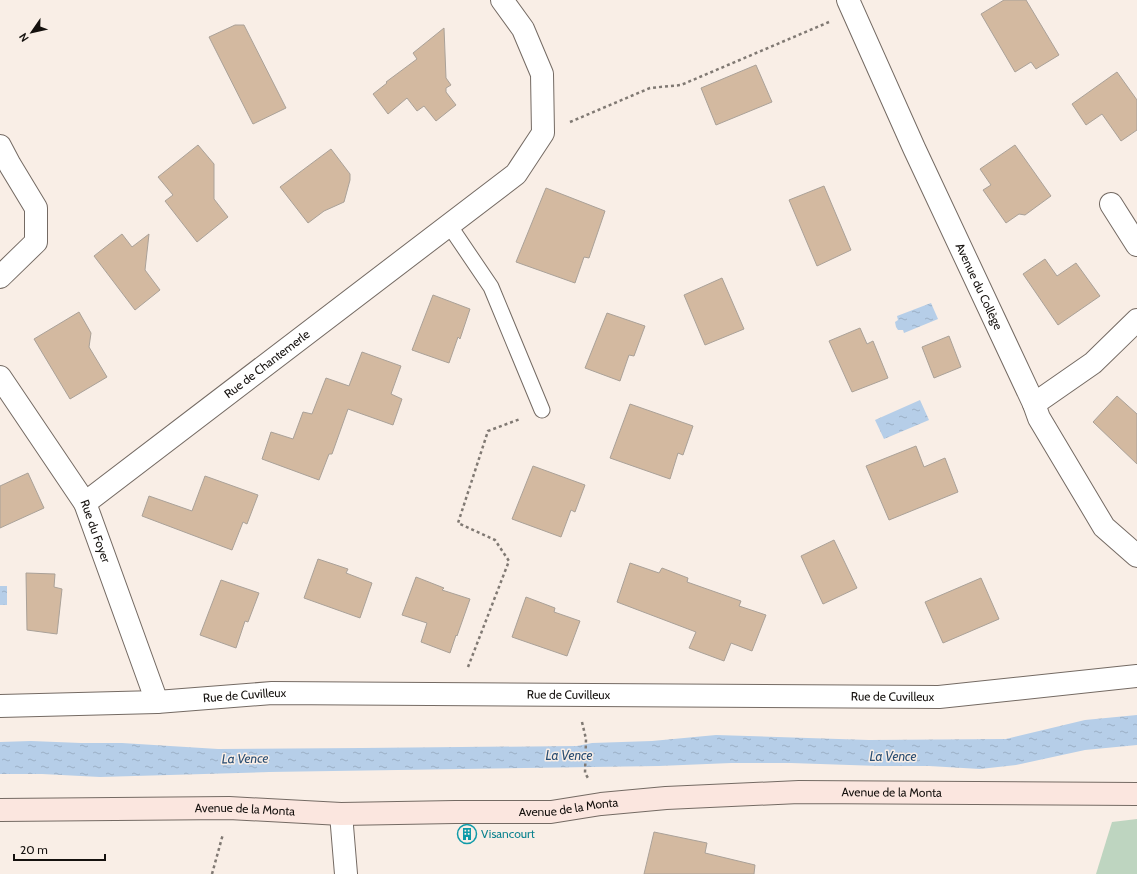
<svg xmlns="http://www.w3.org/2000/svg" width="1137" height="874" font-family="Cabin,sans-serif">
  <style>
    .green { fill: #bed5c0 }
    .water { fill: url(#water-ripples) }
    .building { fill: #d3b9a0; stroke: #aaa198 }
    .lines { fill: none; stroke-linecap: round; stroke-linejoin: round }
    .lane-casing { stroke: #746a63; stroke-width: 17 }
    .street-casing { stroke: #746a63; stroke-width: 24 }
    .secondary-casing { stroke: #746a63; stroke-width: 24 }
    .path { stroke: #807973; stroke-width: 2.5; stroke-dasharray: 3 3; stroke-linecap: butt }
    .lane { stroke: #fff; stroke-width: 15 }
    .street { stroke: #fff; stroke-width: 22 }
    .secondary { stroke: #fbe6df; stroke-width: 22 }
    .labels { text-anchor: middle; stroke-width: 3; stroke-linejoin: round; paint-order: stroke }
    .street-label { font-size: 12px; fill: #15110e; stroke: #f9eee6 }
    .culture-label { font-size: 12px; fill: #0d838f; stroke: #f9eee6; text-anchor: start }
    .water-label { font-size: 13px; font-style: italic; fill: #294d72; stroke: #f9eee6 }
  </style>
  <defs>
    <pattern id="water-ripples" width="26" height="14" patternUnits="userSpaceOnUse"><rect width="26" height="14" fill="#b6cee8"/><path d="M2 4q2-2 4 0t4 0M15 11q2-2 4 0t4 0" fill="none" stroke="#9cb0c6"/></pattern>
  </defs>
  <rect width="100%" height="100%" fill="#f9eee6"/>
  <path class="green" d="M 1137,819 L 1137,874 L 1096,874 L 1112,822 Z"/>
  <path class="water" d="M 931,303 L 938,319 L 904,333 L 903,330 L 898,330 L 896,327 L 895,322 L 898,320 L 897,316 Z
    M 920,400 L 929,420 L 884,439 L 875,420 Z
    M 7,586 L 7,605 L 0,605 L 0,586 Z
    M 1137,715 L 1137,745 L 1085,750 L 1016,765 L 980,769 L 929,766 L 879,766 L 791,763 L 731,763 L 659,766 L 269,772 L 100,777 L 42,774 L 0,774 L 0,742 L 31,741 L 81,743 L 122,743 L 218,749 L 362,748 L 577,746 L 592,743 L 652,741 L 716,735 L 869,740 L 1006,739 L 1085,720 Z"/>
  <path class="building" d="M 1004,0 L 1026,0 L 1059,55 L 1036,69 L 1031,62 L 1015,72 L 981,14 Z
    M 235,25 L 244,25 L 286,108 L 253,124 L 209,37 Z
    M 444,28 L 446,78 L 451,85 L 446,88 L 446,92 L 456,105 L 436,121 L 424,106 L 417,111 L 407,98 L 388,114 L 373,94 L 387,83 L 386,82 L 417,59 L 413,53 Z
    M 756,65 L 772,102 L 716,125 L 701,88 Z
    M 1117,72 L 1137,100 L 1137,130 L 1121,141 L 1102,114 L 1086,125 L 1072,104 Z
    M 198,145 L 214,164 L 214,199 L 228,217 L 197,242 L 165,201 L 173,195 L 158,177 Z
    M 1015,145 L 1051,196 L 1025,215 L 1019,214 L 1006,223 L 983,190 L 991,185 L 980,169 Z
    M 331,149 L 350,174 L 350,180 L 344,202 L 324,211 L 308,223 L 280,187 Z
    M 824,186 L 851,250 L 817,266 L 789,200 Z
    M 546,188 L 605,211 L 589,258 L 584,257 L 575,283 L 516,262 Z
    M 122,234 L 132,247 L 149,234 L 145,270 L 160,290 L 135,310 L 94,256 Z
    M 1045,259 L 1057,276 L 1076,263 L 1100,296 L 1058,325 L 1023,274 Z
    M 722,278 L 744,329 L 705,345 L 684,295 Z
    M 433,295 L 470,309 L 460,339 L 458,337 L 449,363 L 412,350 Z
    M 79,312 L 91,333 L 89,347 L 107,377 L 70,399 L 34,339 Z
    M 607,313 L 645,326 L 634,356 L 629,355 L 620,381 L 585,368 Z
    M 860,328 L 867,344 L 873,341 L 888,378 L 852,392 L 829,341 Z
    M 949,336 L 961,367 L 934,378 L 922,347 Z
    M 362,352 L 401,366 L 391,394 L 402,399 L 393,425 L 348,409 L 332,454 L 329,454 L 319,480 L 262,459 L 271,432 L 293,439 L 303,412 L 312,414 L 326,378 L 349,386 Z
    M 1117,396 L 1137,414 L 1137,464 L 1093,422 Z
    M 630,404 L 693,426 L 683,455 L 678,453 L 670,479 L 610,458 Z
    M 916,446 L 924,467 L 945,458 L 958,492 L 889,520 L 866,466 Z
    M 533,466 L 585,485 L 575,512 L 571,510 L 561,537 L 512,519 Z
    M 28,473 L 44,508 L 0,528 L 0,486 Z
    M 205,476 L 258,495 L 247,524 L 243,522 L 232,550 L 142,516 L 149,496 L 192,511 Z
    M 834,540 L 857,588 L 823,604 L 801,556 Z
    M 318,559 L 348,569 L 346,573 L 372,583 L 360,618 L 304,598 Z
    M 630,563 L 659,573 L 662,568 L 688,578 L 687,582 L 741,601 L 739,606 L 766,615 L 752,651 L 731,643 L 724,661 L 689,648 L 696,632 L 617,602 Z
    M 26,573 L 55,574 L 54,587 L 62,589 L 57,634 L 27,630 Z
    M 416,577 L 444,588 L 442,590 L 470,599 L 457,636 L 456,635 L 450,653 L 421,642 L 427,623 L 402,615 Z
    M 981,578 L 999,619 L 943,643 L 925,602 Z
    M 221,580 L 259,593 L 248,622 L 245,621 L 236,648 L 200,635 Z
    M 526,597 L 555,608 L 554,612 L 580,621 L 567,656 L 512,637 Z
    M 654,832 L 707,843 L 705,853 L 755,865 L 754,874 L 644,874 Z"/>
  <g class="lines">
    <defs>
      <path id="lane" d="M 449,225 L 491,287 L 542,410"/>
      <g id="street">
        <path id="s1" d="M 848,0 L 914,148 L 1034,404 L 1039,418 L 1104,527 L 1137,556"/>
        <path d="M 0,146 L 10,165 L 36,208 L 36,242 L 0,277"/>
        <path d="M 1111,204 L 1137,245"/>
        <path id="s2" d="M 0,377 L 85,503 L 157,702"/>
        <path d="M 1034,404 L 1093,363 L 1137,320"/>
        <path id="s3" d="M 85,503 L 516,174 L 543,133 L 542,74 L 523,29 L 502,0"/>
        <path id="s4" d="M 0,706 L 157,702 L 272,693 L 939,697 L 1137,676"/>
        <path d="M 341,814 L 346,874"/>
      </g>
      <g id="secondary">
        <path id="s5" d="M 0,810 L 229,808 L 341,814 L 455,812 L 551,812 L 601,804 L 666,798 L 799,792 L 1137,794"/>
      </g>
    </defs>
    <use href="#lane" class="lane-casing"/>
    <use href="#street" class="street-casing"/>
    <use href="#secondary" class="secondary-casing"/>
    <path class="path" d="M 570,122 L 650,88 L 681,85 L 829,22
      M 468,667 L 509,561 L 495,540 L 458,523 L 488,431 L 520,419
      M 582,722 L 586,739 L 585,773 L 588,778
      M 212,874 L 223,834"/>
    <use href="#lane" class="lane"/>
    <use href="#street" class="street"/>
    <use href="#secondary" class="secondary"/>
  </g>
  <defs>
    <symbol id="building-ring" viewBox="-11 -11 22 22"><circle r="9.5" fill="#f9eee6" stroke="#0f9aa8" stroke-width="1.5"/><path d="M-4-6H4V6H1V3H-1V6H-4ZM-2.5-4.3h1.7v1.8h-1.7ZM.8-4.3h1.7v1.8H.8ZM-2.5-1h1.7V.8h-1.7ZM.8-1h1.7V.8H.8Z" fill="#0f9aa8"/></symbol>
  </defs>
  <g fill-rule="evenodd">
    <use href="#building-ring" x="456" y="823" width="22" height="22"/>
  </g>
  <g class="labels">
    <g class="street-label">
      <text dy="4" stroke="none"><textPath href="#s1" startOffset="315">Avenue du Collège</textPath></text>
      <text dy="4" stroke="none"><textPath href="#s3" startOffset="229">Rue de Chantemerle</textPath></text>
      <text dy="4" stroke="none"><textPath href="#s2" startOffset="182">Rue du Foyer</textPath></text>
      <text dy="4" stroke="none"><textPath href="#s4" startOffset="569">Rue de Cuvilleux</textPath></text>
      <text dy="4" stroke="none"><textPath href="#s4" startOffset="245">Rue de Cuvilleux</textPath></text>
      <text dy="4" stroke="none"><textPath href="#s4" startOffset="893">Rue de Cuvilleux</textPath></text>
      <text dy="4" stroke="none"><textPath href="#s5" startOffset="893">Avenue de la Monta</textPath></text>
      <text dy="4" stroke="none"><textPath href="#s5" startOffset="569">Avenue de la Monta</textPath></text>
      <text dy="4" stroke="none"><textPath href="#s5" startOffset="245">Avenue de la Monta</textPath></text>
    </g>
    <g class="culture-label">
      <text x="481" y="838">Visancourt</text>
    </g>
    <g class="water-label">
      <text x="569" y="760">La Vence</text>
      <text x="893" y="761">La Vence</text>
      <text transform="translate(245 758) rotate(-1)" y="5">La Vence</text>
    </g>
  </g>
  <g transform="translate(32 32) rotate(236)" stroke="#f9eee6" stroke-width="3" paint-order="stroke">
  <path d="M0-3L7 15L0 10L-7 15Z" fill="#15110e"/>
  <text y="-6" font-size="11" font-weight="bold" text-anchor="middle" fill="#15110e">N</text>
  </g>
  <path d="M14 854v6h91v-6" fill="none" stroke="#15110e" stroke-width="2"/>
  <text x="20" y="854" font-size="12" fill="#15110e" stroke="#f9eee6" stroke-width="3" paint-order="stroke">20 m</text>
</svg>
